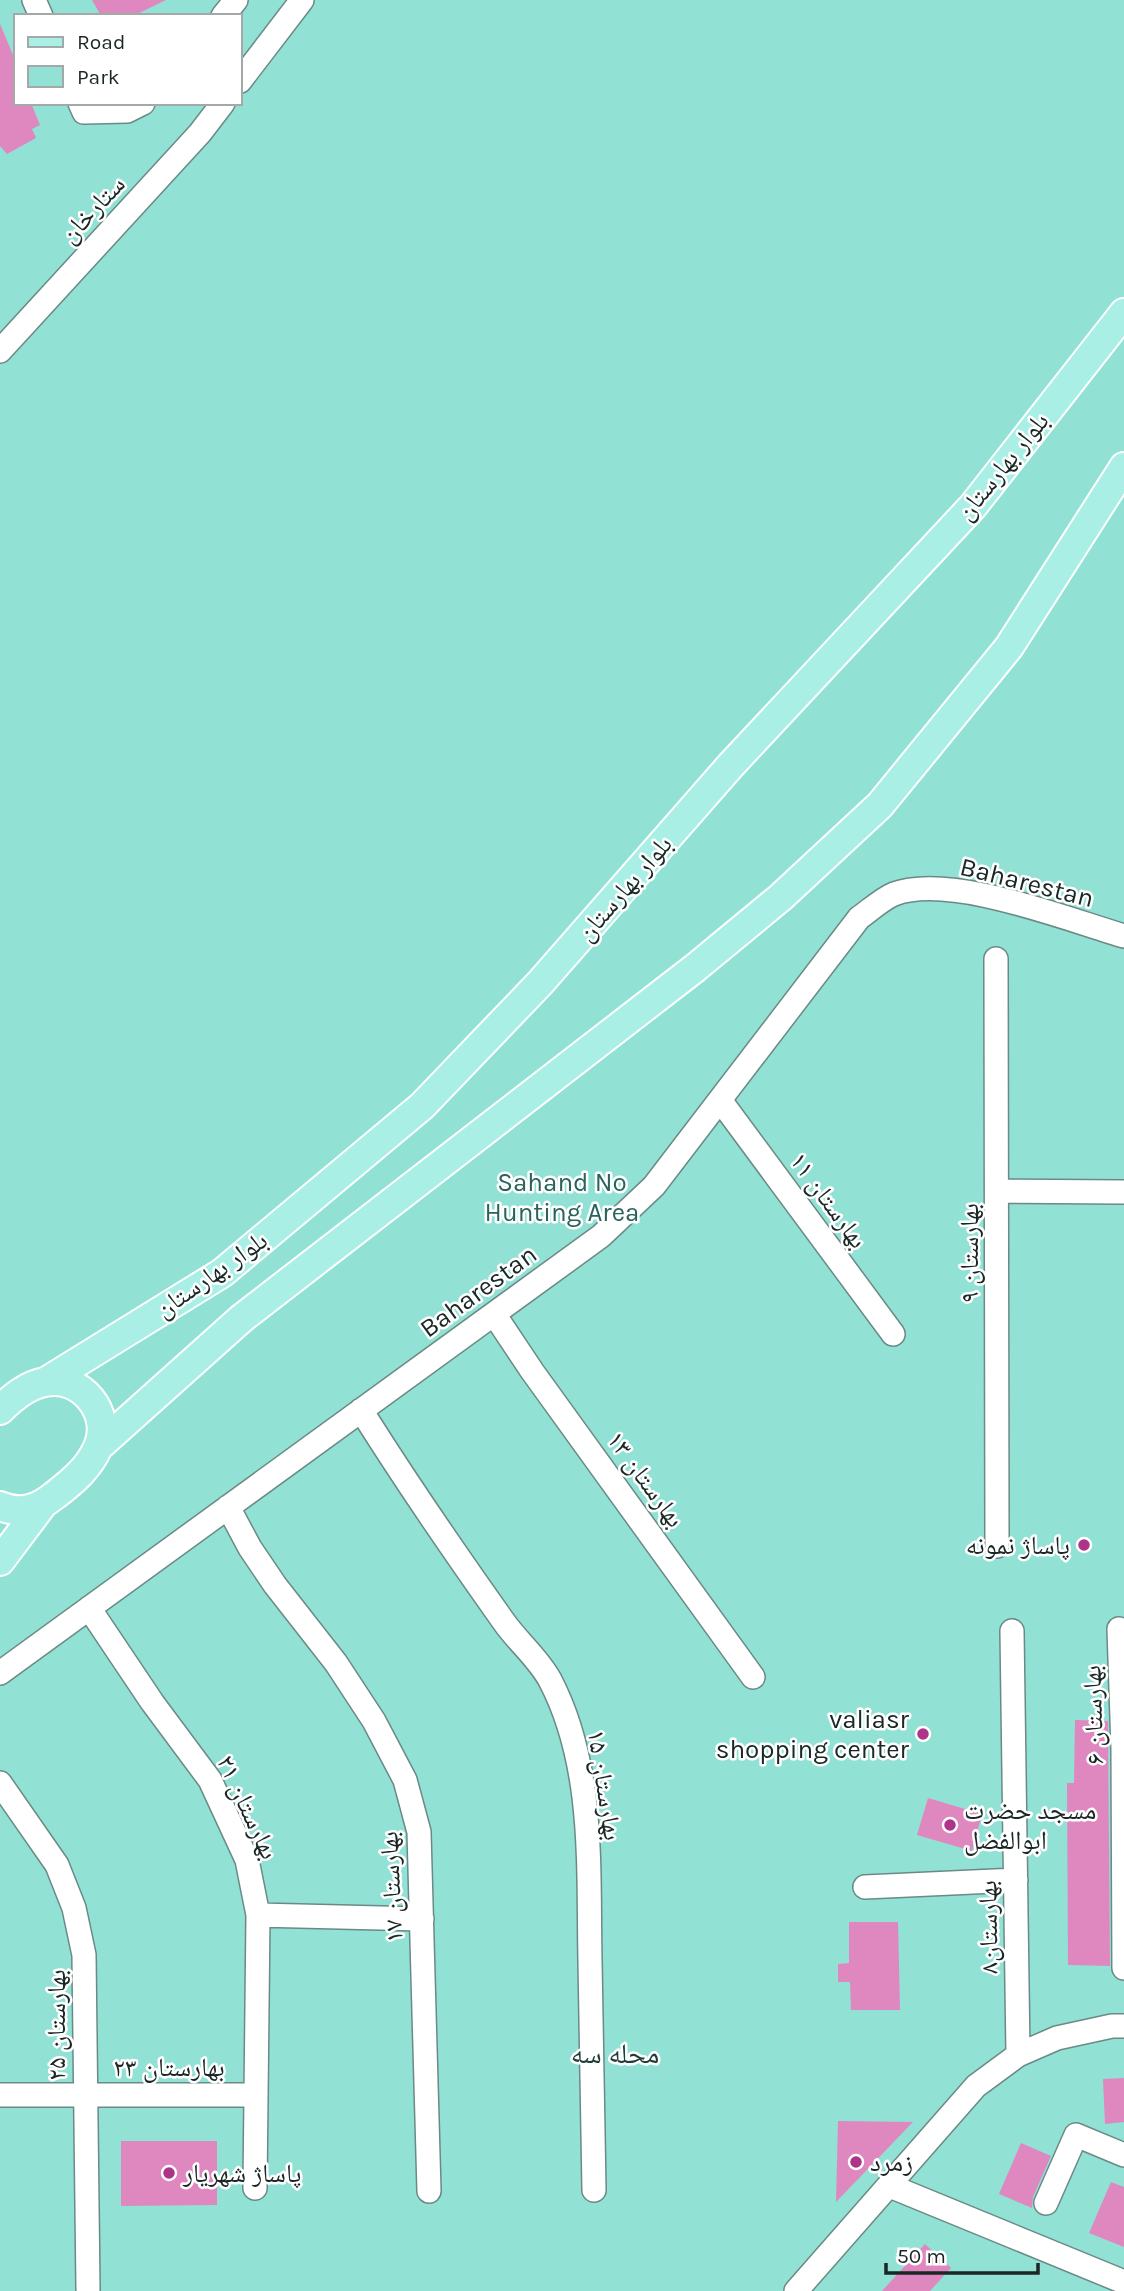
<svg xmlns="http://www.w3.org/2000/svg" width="1124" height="2291" font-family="Karla,'Noto Naskh Arabic',sans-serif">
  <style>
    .green { fill: #91e1d5; fill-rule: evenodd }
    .building { fill: #df88bf }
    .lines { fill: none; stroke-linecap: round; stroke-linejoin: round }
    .minor-casing { stroke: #6b8a85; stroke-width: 26 }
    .major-casing { stroke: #fff; stroke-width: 32 }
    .minor { stroke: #fff; stroke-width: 23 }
    .major { stroke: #aaefe6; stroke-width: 28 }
    .poi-dot { fill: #ad3489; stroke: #fff; stroke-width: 2.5 }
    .labels { text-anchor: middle; stroke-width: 5; stroke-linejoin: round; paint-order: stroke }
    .street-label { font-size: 26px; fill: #1a2725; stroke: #fff }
    .park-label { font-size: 26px; fill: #29635b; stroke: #fff }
    .poi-label { font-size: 26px; fill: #1a2725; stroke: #fff; text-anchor: start }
    .neighbourhood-label { font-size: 28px; fill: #203e39; stroke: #fff }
  </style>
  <rect width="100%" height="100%" fill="#c9ece6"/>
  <path class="green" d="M 0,0 L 1124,0 L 1124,2291 L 0,2291 ZM 16,16 L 240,16 L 240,103 L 16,103 Z"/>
  <path class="building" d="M 92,0 L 166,0 L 133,16 L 101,16 Z
    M 0,24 L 16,62 L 16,103 L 31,103 L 40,125 L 32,129 L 36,138 L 7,154 L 0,146 Z
    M 1075,1720 L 1108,1721 L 1110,1966 L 1068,1965 L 1067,1783 L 1074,1783 Z
    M 928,1798 L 982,1814 L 972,1851 L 917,1835 Z
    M 849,1922 L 898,1922 L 900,2010 L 851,2010 L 850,1982 L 838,1982 L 838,1964 L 849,1963 Z
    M 1124,2078 L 1124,2122 L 1105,2124 L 1103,2079 Z
    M 838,2121 L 913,2122 L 836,2202 Z
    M 121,2141 L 217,2141 L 217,2205 L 121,2206 Z
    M 1021,2143 L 1051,2156 L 1033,2197 L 1032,2208 L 999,2194 Z
    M 1111,2182 L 1124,2187 L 1124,2247 L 1089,2233 Z
    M 925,2244 L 951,2268 L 930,2291 L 882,2291 Z"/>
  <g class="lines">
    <defs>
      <path id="minor" d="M 34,0 L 41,16
        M 223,16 L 236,0
        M 240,81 L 302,0
        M 80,103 L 84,112 L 127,111 L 143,103
        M 0,351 L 200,133 L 223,103
        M 996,959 L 997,1546
        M 720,1100 L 893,1334
        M 997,1191 L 1124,1192
        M 494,1314 L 532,1371 L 753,1677
        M 361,1410 C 406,1482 455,1553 504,1622 C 518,1642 538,1658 550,1680 C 595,1766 588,1867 590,1961 C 591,2037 593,2114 594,2190
        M 228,1507 L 250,1548 L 275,1585 L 336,1663 L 374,1721 L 405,1780 L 419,1832 L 429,2191
        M 89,1608 L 152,1702 L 210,1780 L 247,1860 L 258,1915 L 255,2188
        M 1119,1629 L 1123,1749 L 1124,1968
        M 1012,1631 L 1018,2055
        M 0,1673 L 601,1236 L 654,1186 L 859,918 C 869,911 882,899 894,894 C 950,873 1066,919 1124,936
        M 0,1783 L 57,1865 L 74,1908 L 84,1955 L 88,2289
        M 865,1887 L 1016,1880
        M 258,1915 L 422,1919
        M 0,2095 L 255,2095
        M 890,2186 L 1124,2282
        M 1046,2203 L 1076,2135 L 1124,2155
        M 796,2291 L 976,2086 L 1018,2055 L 1057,2038 L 1112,2026 L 1124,2026"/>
      <path id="major" d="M 47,1381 L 222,1273 L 422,1106 L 540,983 L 731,765 L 973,506 L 1124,313
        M 0,1410 C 12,1398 27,1385 45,1382 C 81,1374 113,1414 98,1447 C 89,1468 72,1482 55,1495 C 38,1509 21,1515 0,1506
        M 99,1446 L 242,1318 L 695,968 L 781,897 L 880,805 L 1009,647 L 1124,467
        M 0,1561 L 42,1505"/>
    </defs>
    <use href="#minor" class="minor-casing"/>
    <use href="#major" class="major-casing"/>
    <use href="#minor" class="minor"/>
    <use href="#major" class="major"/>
  </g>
  <g class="poi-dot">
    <circle cx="1084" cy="1545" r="7"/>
    <circle cx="923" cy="1734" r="7"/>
    <circle cx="950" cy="1825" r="7"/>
    <circle cx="856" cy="2162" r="7"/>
    <circle cx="169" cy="2173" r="7"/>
  </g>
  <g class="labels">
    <g class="street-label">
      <text transform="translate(92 209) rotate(-47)" y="9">ستارخان</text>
      <text transform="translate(1002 466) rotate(-51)" y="9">بلوار بهارستان</text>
      <text transform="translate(1027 882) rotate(14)" y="9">Baharestan</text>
      <text transform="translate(624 888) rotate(-49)" y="9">بلوار بهارستان</text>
      <text transform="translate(829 1200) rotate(54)" y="9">بهارستان ۱۱</text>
      <text transform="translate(969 1253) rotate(-90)" y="9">بهارستان ۹</text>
      <text transform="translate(211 1274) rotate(-35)" y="9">بلوار بهارستان</text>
      <text transform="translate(478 1291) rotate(-36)" y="9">Baharestan</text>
      <text transform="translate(646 1479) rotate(54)" y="9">بهارستان ۱۳</text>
      <text transform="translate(1093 1715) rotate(-92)" y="9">بهارستان ۶</text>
      <text transform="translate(605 1785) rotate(81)" y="9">بهارستان ۱۵</text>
      <text transform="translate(248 1807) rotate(65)" y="9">بهارستان ۲۱</text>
      <text transform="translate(391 1887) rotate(-93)" y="9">بهارستان ۱۷</text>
      <text transform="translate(988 1927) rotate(-91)" y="9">بهارستان۸</text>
      <text transform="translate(56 2025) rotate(-90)" y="9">بهارستان ۲۵</text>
      <text x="169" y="2076">بهارستان ۲۳</text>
    </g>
    <g class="park-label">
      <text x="562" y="1191">Sahand No<tspan x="562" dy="30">Hunting Area</tspan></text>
    </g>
    <g class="poi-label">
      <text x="1070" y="1554" text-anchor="end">پاساژ نمونه</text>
      <text x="909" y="1728" text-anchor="end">valiasr<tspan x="909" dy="30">shopping center</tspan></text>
      <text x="964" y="1819">مسجد حضرت<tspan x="964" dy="30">ابوالفضل</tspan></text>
      <text x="870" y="2171">زمرد</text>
      <text x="183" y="2182">پاساژ شهریار</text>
    </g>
    <g class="neighbourhood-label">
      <text x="615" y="2063">محله سه</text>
    </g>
  </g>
  <rect x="14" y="14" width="228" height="91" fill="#ffffff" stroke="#a3a9a8" stroke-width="2"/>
  <rect x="28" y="37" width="35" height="10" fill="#aaefe6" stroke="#a3a9a8" stroke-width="2"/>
  <text x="77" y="49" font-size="21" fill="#1a2725">Road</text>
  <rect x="28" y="66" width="35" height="21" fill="#91e1d5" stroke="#a3a9a8" stroke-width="2"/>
  <text x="77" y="84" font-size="21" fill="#1a2725">Park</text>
  <path d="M886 2263v10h152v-10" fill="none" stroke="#1a2725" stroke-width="3.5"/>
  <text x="897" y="2263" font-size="21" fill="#1a2725" stroke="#ffffff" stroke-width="5" paint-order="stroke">50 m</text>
</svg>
